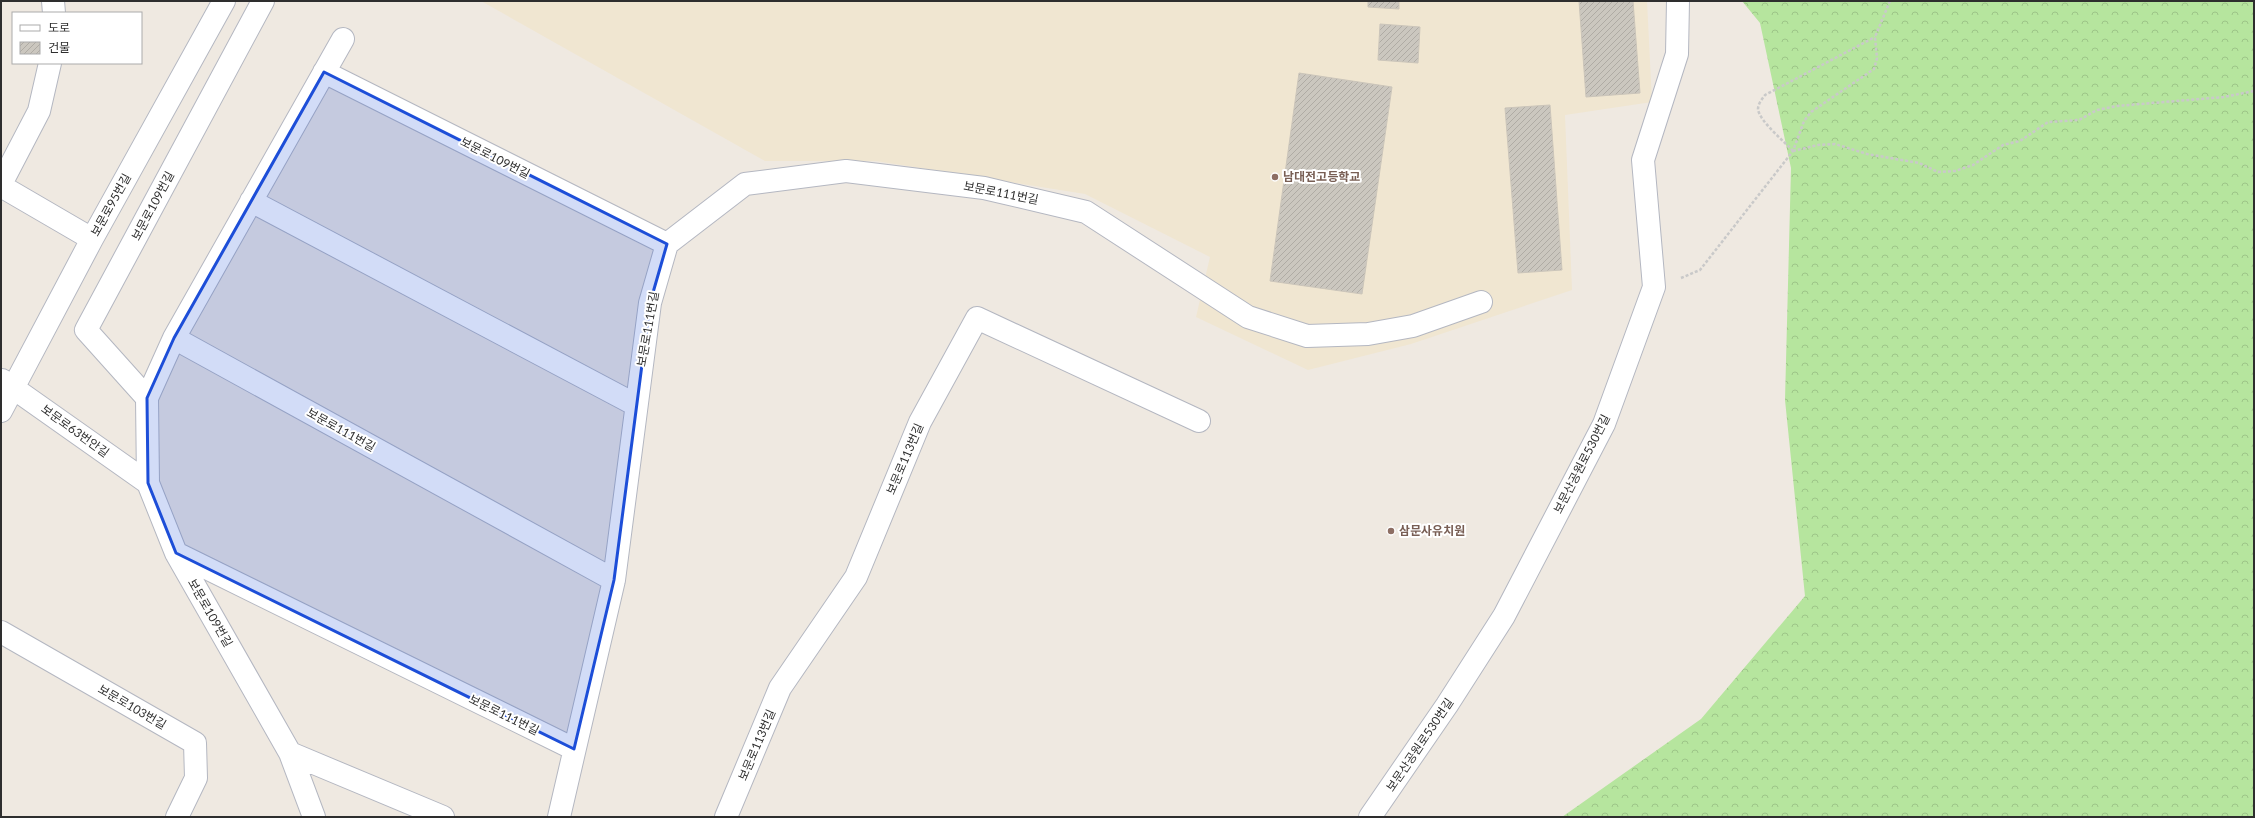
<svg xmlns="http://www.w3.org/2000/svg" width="2255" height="818" font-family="Lato,'Noto Sans KR',sans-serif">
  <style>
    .education { fill: #f0e6d1 }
    .forest { fill: url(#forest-crowns) }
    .building { fill: url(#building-hatch); stroke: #cbc5ba }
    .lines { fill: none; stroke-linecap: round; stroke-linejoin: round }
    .street-casing { stroke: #b4b7c1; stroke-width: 24 }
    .path { stroke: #c9c9c9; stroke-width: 2.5; stroke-dasharray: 3 2; stroke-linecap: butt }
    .street { stroke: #fff; stroke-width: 22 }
    .marked { fill: #1d4ed8; fill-opacity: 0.2; stroke: #1d4ed8; stroke-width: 3; stroke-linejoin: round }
    .education-dot { fill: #8d6e63; stroke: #fff; stroke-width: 1.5 }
    .labels { text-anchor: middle; stroke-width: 4; stroke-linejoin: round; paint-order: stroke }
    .street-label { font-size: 12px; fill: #2e2e2e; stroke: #fff }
    .education-label { font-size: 12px; font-weight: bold; fill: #785e54; stroke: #fff; text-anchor: start }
  </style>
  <defs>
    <pattern id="forest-crowns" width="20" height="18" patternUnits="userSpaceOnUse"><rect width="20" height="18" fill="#b6e59e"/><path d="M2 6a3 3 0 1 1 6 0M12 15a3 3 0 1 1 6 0" fill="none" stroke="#9dc588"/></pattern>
    <pattern id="building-hatch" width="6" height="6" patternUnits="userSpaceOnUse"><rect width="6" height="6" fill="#cbc7bf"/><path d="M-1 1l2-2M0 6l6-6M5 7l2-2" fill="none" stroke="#afaba4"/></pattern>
  </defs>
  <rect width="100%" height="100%" fill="#efe9e1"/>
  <path class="education" d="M 481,1 L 1647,1 L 1652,102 L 1565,115 L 1572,290 L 1411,344 L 1308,370 L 1196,317 L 1210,257 L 1085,194 L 876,161 L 765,161 Z"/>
  <path class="forest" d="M 1742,1 L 2254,1 L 2254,817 L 1562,817 L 1701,719 L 1805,596 L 1785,400 L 1791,168 L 1760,23 Z"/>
  <path class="building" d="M 1368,1 L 1399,1 L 1399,9 L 1368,7 Z
    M 1579,1 L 1633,1 L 1640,93 L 1586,97 Z
    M 1380,24 L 1420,27 L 1418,63 L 1378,60 Z
    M 1299,73 L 1392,87 L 1362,294 L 1270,281 Z
    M 1550,105 L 1562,270 L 1518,273 L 1505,108 Z"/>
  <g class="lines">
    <defs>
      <path id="street" d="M 53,1 L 54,13
        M 324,72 L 667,244
        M 1,184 L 39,111 L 50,63
        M 1,186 L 92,239
        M 251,201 L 636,405
        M 174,338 L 614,580
        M 2,380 L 148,483
        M 147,398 L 86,330 L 263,1
        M 1,411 L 92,239 L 224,1
        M 176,553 L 574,749
        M 1,632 L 195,743 L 196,778 L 177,817
        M 290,753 L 443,817
        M 314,817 L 290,753 L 176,553 L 148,483 L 147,398 L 174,338 L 343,39
        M 559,817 L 614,580 L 650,303 L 667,244 L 745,184 L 846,171 L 984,188 L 1086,212 L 1248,317 L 1307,336 L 1368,334 L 1413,326 L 1481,302
        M 726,817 L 780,688 L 856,577 L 920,422 L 977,318 L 1199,421
        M 1370,817 L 1447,705 L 1504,616 L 1604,424 L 1654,287 L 1643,160 L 1677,54 L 1678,1"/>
    </defs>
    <use href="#street" class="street-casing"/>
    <path class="path" d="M 1793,151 L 1818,145 L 1835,144 L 1867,154 L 1919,163 L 1938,172 L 1955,171 L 1973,165 L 2003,145 L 2020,141 L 2048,122 L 2079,120 L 2097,110 L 2117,106 L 2224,97 L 2254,91
      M 1793,151 C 1785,142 1759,121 1758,109 C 1758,104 1762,99 1765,95 L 1875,37
      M 1681,278 L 1700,270 L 1793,151 L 1804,121 L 1811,112 L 1874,69 L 1877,58 L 1875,37 L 1890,1"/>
    <use href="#street" class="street"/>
  </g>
  <path class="marked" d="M 324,72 L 667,244 L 650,303 L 614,580 L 574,749 L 176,553 L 148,483 L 147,398 L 174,338 Z"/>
  <g class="education-dot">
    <circle cx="1275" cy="177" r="4"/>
    <circle cx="1391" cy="531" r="4"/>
  </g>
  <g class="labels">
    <g class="street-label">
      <text transform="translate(495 158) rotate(27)" y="4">보문로109번길</text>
      <text transform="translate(1001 193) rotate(11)" y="4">보문로111번길</text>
      <text transform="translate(111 205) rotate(-61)" y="4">보문로95번길</text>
      <text transform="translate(153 206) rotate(-62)" y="4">보문로109번길</text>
      <text transform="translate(648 329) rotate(-80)" y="4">보문로111번길</text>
      <text transform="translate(341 430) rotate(29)" y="4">보문로111번길</text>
      <text transform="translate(75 431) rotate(36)" y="4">보문로63번안길</text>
      <text transform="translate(905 459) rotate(-67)" y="4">보문로113번길</text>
      <text transform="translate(1582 464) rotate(-63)" y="4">보문산공원로530번길</text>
      <text transform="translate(210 613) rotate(60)" y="4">보문로109번길</text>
      <text transform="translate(132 707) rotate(30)" y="4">보문로103번길</text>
      <text transform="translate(504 715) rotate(26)" y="4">보문로111번길</text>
      <text transform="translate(757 745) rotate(-67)" y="4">보문로113번길</text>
      <text transform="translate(1420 745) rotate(-56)" y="4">보문산공원로530번길</text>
    </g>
    <g class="education-label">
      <text x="1283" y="181">남대전고등학교</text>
      <text x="1399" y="535">삼문사유치원</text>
    </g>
  </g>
  <rect width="2255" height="818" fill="none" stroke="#2e2e2e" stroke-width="4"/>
  <rect x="12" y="12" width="130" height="52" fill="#ffffff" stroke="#ababab"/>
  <rect x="20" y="25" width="20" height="6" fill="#ffffff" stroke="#ababab"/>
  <text x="48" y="32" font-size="12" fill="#2e2e2e">도로</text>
  <rect x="20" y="42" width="20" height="12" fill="url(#building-hatch)" stroke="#ababab"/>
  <text x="48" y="52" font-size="12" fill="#2e2e2e">건물</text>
</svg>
